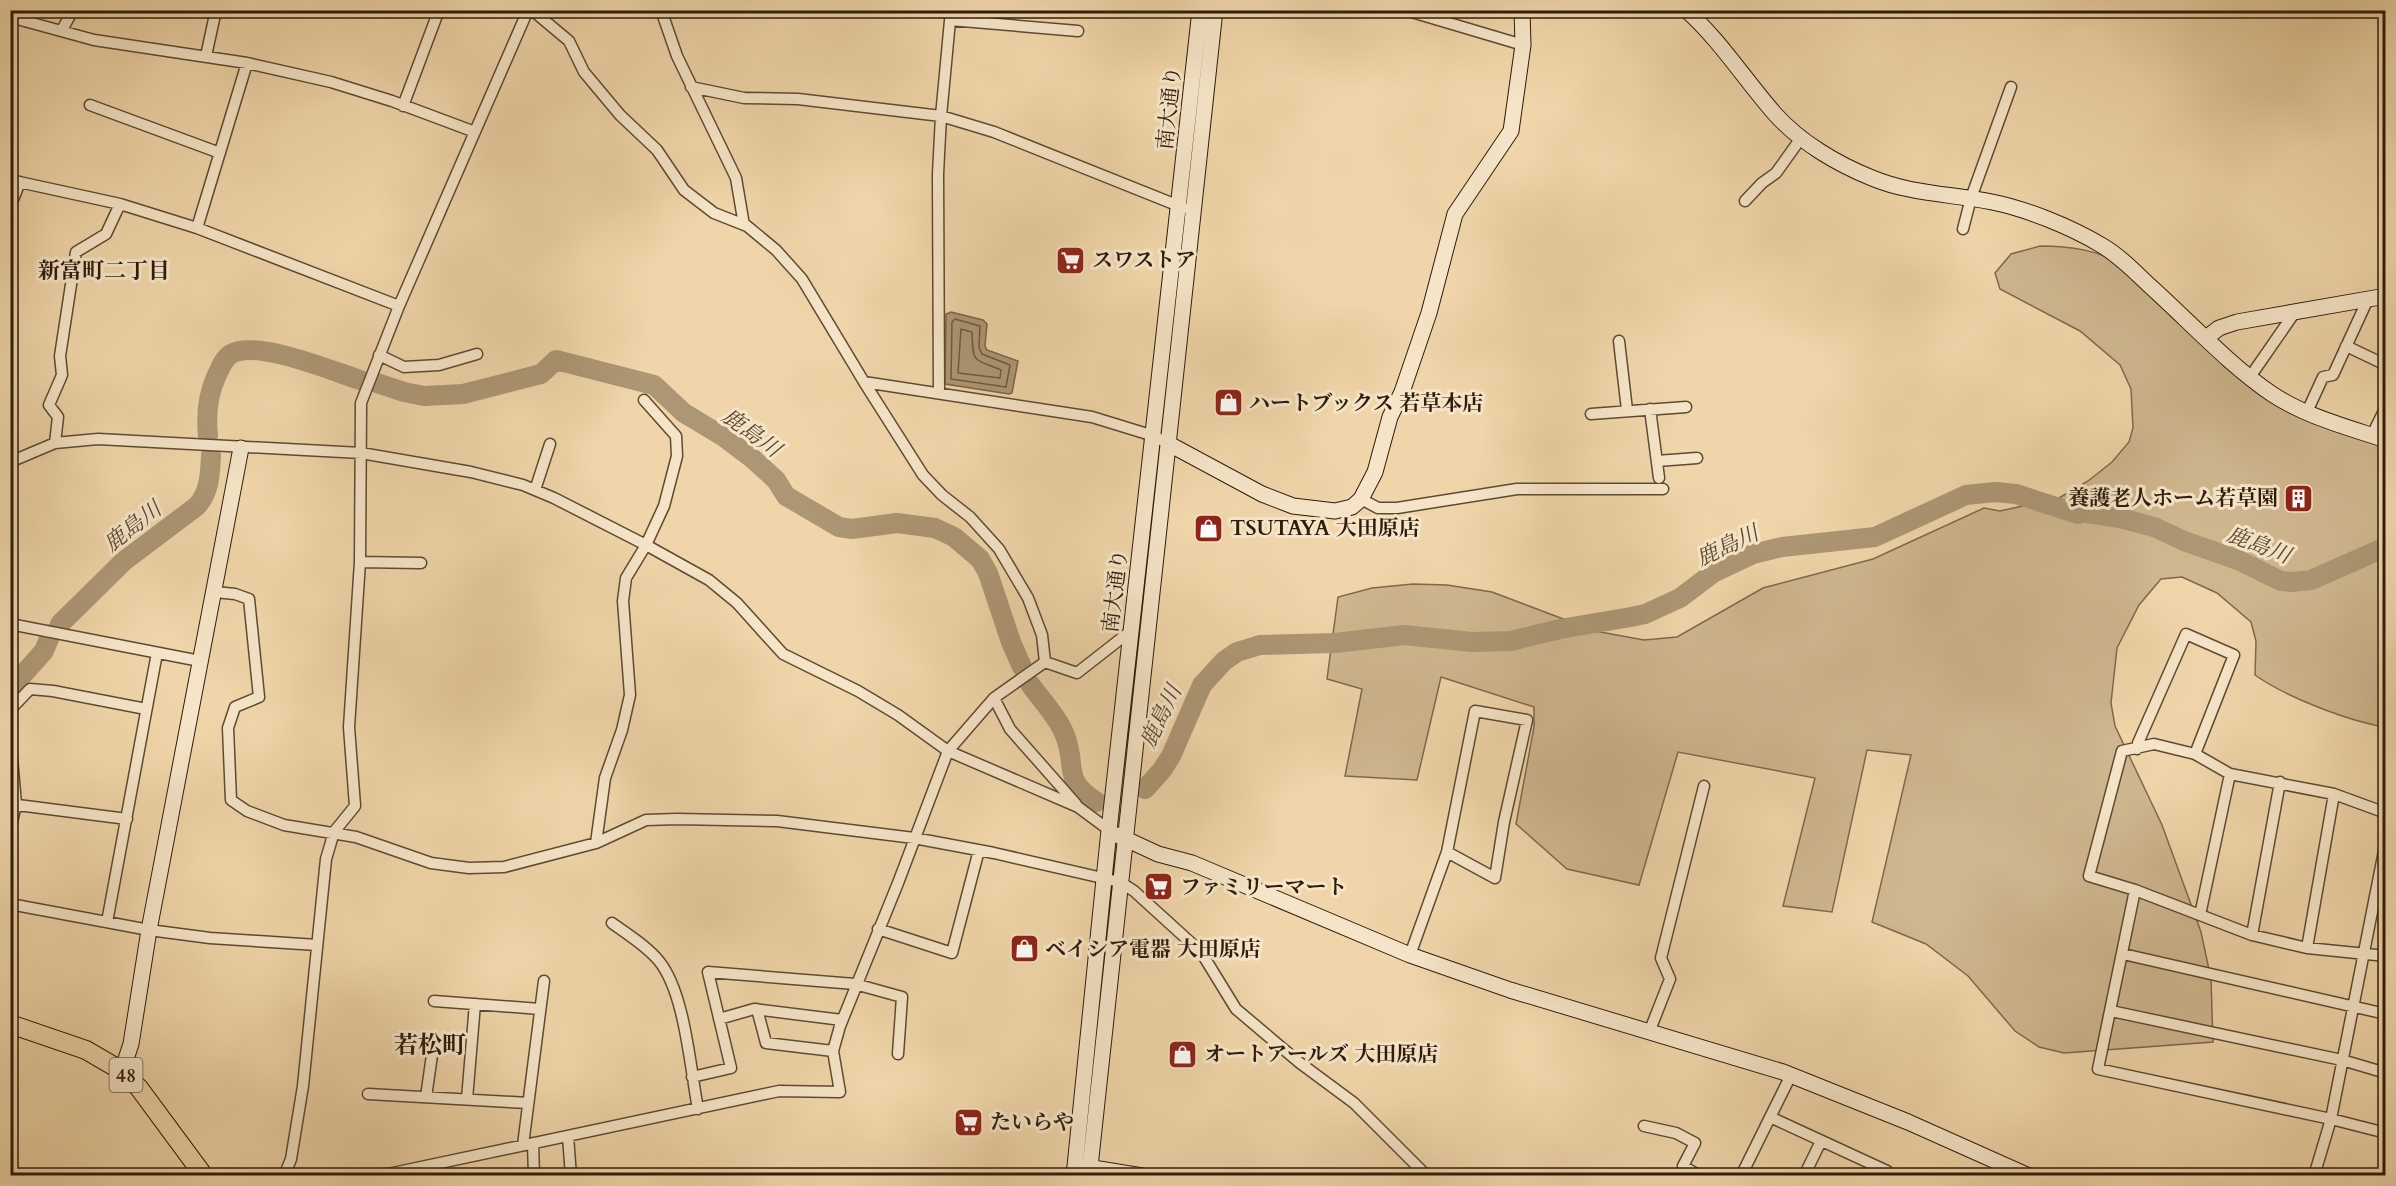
<svg xmlns="http://www.w3.org/2000/svg" width="2396" height="1186" font-family="Cardo,'Noto Serif JP',serif">
  <style>
    .green { fill: #ceb68e; stroke: #7e694d; stroke-width: 1.5 }
    .water { fill: #ad9674; stroke: #7a654a; stroke-width: 1.5 }
    .lines { fill: none; stroke-linecap: round; stroke-linejoin: round }
    .shore { stroke: #6e5940; stroke-width: 1.5 }
    .river { stroke: #ad9674; stroke-width: 20 }
    .street-casing { stroke: #5e4a33; stroke-width: 13 }
    .secondary-casing { stroke: #2e1c0c; stroke-width: 17 }
    .primary-casing { stroke: #2e1c0c; stroke-width: 20 }
    .street { stroke: #f5e4c7; stroke-width: 10 }
    .secondary { stroke: #f5e4c7; stroke-width: 15 }
    .primary { stroke: #efd5a9; stroke-width: 18 }
    .labels { text-anchor: middle; stroke-width: 6; stroke-linejoin: round; paint-order: stroke }
    .shield { fill: #f5e4c7; stroke: #6a5844; stroke-width: 1.5 }
    .shield-label { font-size: 20px; font-weight: bold; fill: #2e1c0c }
    .street-label { font-size: 21px; fill: #2e1c0c; stroke: #f5e4c7 }
    .poi-label { font-size: 21px; font-weight: bold; fill: #2e1c0c; stroke: #f5e4c7; text-anchor: start }
    .neighbourhood-label { font-size: 22px; font-weight: bold; fill: #2e1c0c; stroke: #f5e4c7 }
    .water-label { font-size: 22px; font-style: italic; fill: #5a4730; stroke: #f5e4c7 }
    .quarter-label { font-size: 24px; font-weight: bold; fill: #2e1c0c; stroke: #f5e4c7 }
  </style>
  <rect width="100%" height="100%" fill="#efd5a9"/>
  <filter id="stains"><feTurbulence type="fractalNoise" baseFrequency=".00333" numOctaves="4"/><feColorMatrix values="0 0 0 0 .2 0 0 0 0 .09 0 0 0 0 .02 0 0 0 .5 -.17"/></filter>
  <radialGradient id="worn" r=".72"><stop offset=".6" stop-color="#630" stop-opacity="0"/><stop offset="1" stop-color="#630" stop-opacity=".3"/></radialGradient>
  <path class="green" d="M 2040,246 C 2071,246 2097,250 2125,265 L 2225,367 L 2257,390 L 2385,447 L 2385,727 C 2348,721 2286,697 2255,675 L 2256,641 L 2251,622 L 2217,593 L 2182,577 L 2161,579 L 2139,605 L 2117,648 L 2111,703 L 2115,726 L 2162,825 L 2201,932 L 2211,979 L 2213,1042 L 2064,1053 L 2039,1047 L 2015,1031 L 1968,976 L 1926,944 L 1872,922 L 1911,755 L 1867,750 L 1832,912 L 1783,906 L 1815,778 L 1678,752 L 1639,885 L 1567,869 L 1516,824 L 1534,727 L 1534,707 L 1441,677 L 1417,780 L 1345,776 L 1362,689 L 1327,679 L 1338,597 L 1372,588 L 1413,584 L 1447,585 L 1492,592 L 1595,631 L 1644,640 L 1677,637 L 1763,588 L 1873,559 L 1984,508 L 2000,511 L 2059,498 L 2088,481 L 2112,462 L 2129,442 L 2133,428 L 2131,389 L 2120,365 L 2080,331 L 2000,289 L 1995,273 L 2011,254 Z"/>
  <path class="water" d="M 951,312 L 983,320 L 987,324 L 985,346 L 987,350 L 1018,361 L 1012,393 L 1009,394 L 945,384 L 946,314 Z"/>
  <g class="lines">
    <path class="shore" d="M 955,319 L 980,326 L 979,347 L 982,354 L 1010,365 L 1006,387 L 951,379 L 952,322 Z
      M 961,329 L 972,332 C 973,363 972,358 1001,370 L 1000,378 L 958,373 Z"/>
    <path class="river" d="M 377,383 L 404,392 L 424,396 L 463,394 L 541,374 L 556,360 L 654,385 L 684,413 L 724,437 L 753,459 L 776,480 L 786,496 L 839,527 L 852,529 L 897,523 L 935,528 L 954,537 L 980,559 L 988,573 L 1011,642 L 1022,667
      M 208,436 C 206,417 208,395 216,377 C 220,369 223,359 231,354 C 256,339 332,371 360,380
      M 60,624 L 124,561 L 197,506 C 210,491 210,474 211,455
      M 1030,684 C 1042,701 1059,718 1066,738 C 1077,771 1062,779 1097,802
      M 10,689 L 44,651 L 51,634
      M 1145,789 L 1162,770 L 1171,756 L 1202,685 L 1224,661 L 1237,652 L 1260,645 L 1335,643 L 1404,635 L 1472,642 L 1511,641 L 1560,629 L 1631,617 L 1645,614 L 1680,598 L 1713,573 L 1753,554 L 1782,547 L 1875,537 L 1966,495 L 1996,492 L 2016,494 L 2078,514 L 2082,512 L 2120,518 L 2154,527 L 2184,541 L 2238,560 L 2281,581 L 2292,582 L 2311,580 L 2386,547"/>
    <defs>
      <path id="street" d="M 532,10 L 569,41 L 584,72 L 620,115 L 657,150 L 684,190 L 714,213 L 747,226 L 776,250 L 802,279 L 864,382 L 1092,417 L 1154,436 L 1169,444
        M 661,10 L 677,56 L 736,178 L 744,225
        M 1405,10 L 1523,45
        M 10,17 L 94,40 L 247,63 L 331,82 L 392,101 L 475,132
        M 950,20 L 1078,31
        M 62,30 L 73,10
        M 206,56 L 216,10
        M 691,87 L 744,98 L 798,99 L 941,116 L 994,132 L 1184,208
        M 90,105 L 220,153
        M 403,106 L 439,10
        M 10,180 L 120,204
        M 1745,201 L 1762,183 L 1776,173 L 1801,138
        M 10,207 L 20,182
        M 197,228 L 247,63
        M 1963,229 L 1971,198 L 2011,87
        M 1619,341 L 1627,410
        M 2346,346 L 2386,365
        M 379,355 L 404,367 L 439,365 L 477,354
        M 2250,377 L 2295,312
        M 939,393 L 938,174 L 941,116 L 951,10
        M 1650,409 L 1659,478
        M 1591,414 L 1686,407
        M 2306,414 L 2323,377 L 2333,375 L 2368,299
        M 2372,435 L 2386,407
        M 55,443 L 58,417 L 49,405 L 62,375 L 60,356 L 76,252 L 106,234 L 120,204 L 197,228 L 399,306
        M 1657,461 L 1697,458
        M 10,462 L 55,443 L 98,439 L 361,453 L 471,472 L 523,485 L 554,498 L 646,545 L 709,580 L 737,603 L 783,654 L 858,691 L 898,715 L 948,751 L 1078,807 L 1109,830
        M 535,490 L 550,444
        M 1361,499 L 1378,508 L 1397,508 L 1517,489 L 1663,489
        M 360,562 L 421,563
        M 215,592 L 235,594 L 249,599 L 259,697 L 235,707 L 228,728 L 231,800 L 247,811 L 284,825 L 356,837 L 431,863 L 469,868 L 504,867 L 596,843 L 646,820 L 677,819 L 777,821 L 914,838 L 994,853 L 1120,882 L 1134,891 L 1201,952 L 1236,1009 L 1300,1063 L 1354,1103 L 1427,1176
        M 10,624 L 200,661
        M 1045,662 L 1077,673 L 1132,630
        M 994,698 L 1010,729 L 1076,804
        M 10,710 L 30,689 L 53,691 L 146,709
        M 1475,711 L 1527,720 L 1504,822 L 1495,878 L 1447,852 Z
        M 10,735 L 16,804 L 10,831
        M 2137,749 L 2138,743 L 2186,634 L 2234,655 L 2195,754
        M 10,804 L 127,819
        M 2386,813 L 2334,794 L 2230,774 L 2195,754 L 2154,744 L 2122,751 L 2089,876 L 2135,890 L 2252,935 L 2307,948 L 2386,956
        M 596,843 L 605,778 L 622,730 L 630,695 L 623,601 L 626,578 L 646,545 L 664,506 L 677,456 L 676,436 L 644,400
        M 2135,890 L 2098,1069 L 2331,1119 L 2386,1133
        M 10,904 L 149,930 L 210,938 L 317,945
        M 2200,915 L 2230,774
        M 107,922 L 157,653
        M 612,923 C 627,934 647,946 659,961 C 685,993 690,1067 698,1109
        M 878,929 L 952,953 L 979,850
        M 2252,935 L 2280,782
        M 2307,948 L 2334,794
        M 2123,954 L 2386,1014
        M 1410,955 L 1447,852
        M 434,1001 L 540,1009
        M 757,1009 L 766,1043 L 833,1051
        M 2111,1011 L 2342,1060 L 2386,1073
        M 719,1019 L 754,1009 L 842,1020
        M 1650,1030 L 1670,979 L 1661,958 L 1704,786
        M 692,1077 L 731,1068 L 708,972 L 855,984 L 902,997 L 898,1054
        M 368,1094 L 528,1103
        M 426,1097 L 433,1048
        M 467,1099 L 475,1004
        M 1770,1117 L 1887,1171
        M 1644,1126 L 1676,1133 L 1695,1143 L 1683,1166 L 1700,1176
        M 568,1136 L 571,1176
        M 533,1143 L 534,1176
        M 523,1145 L 544,981
        M 284,1176 L 291,1159 L 303,1086 L 326,859 L 334,832 L 355,806 L 349,727 L 360,562 L 361,403 L 399,306 L 528,10
        M 350,1176 L 388,1174 L 779,1091 L 840,1092 L 833,1051 L 840,1026 L 898,883 L 948,751 L 994,698 L 1045,662 L 1042,635 L 1028,598 L 999,549 L 970,517 L 942,495 L 923,475 L 864,382
        M 1741,1176 L 1791,1075
        M 1804,1176 L 1821,1141
        M 2314,1176 L 2331,1119 L 2386,841"/>
      <path id="secondary" d="M 1686,10 C 1720,40 1745,80 1775,114 C 1800,142 1837,164 1872,178 C 1910,194 1953,194 1992,202 C 2027,209 2071,227 2101,245 C 2120,256 2135,272 2150,286 C 2190,322 2228,364 2272,394 C 2307,417 2347,427 2386,440
        M 2206,338 L 2219,328 L 2237,322 L 2386,296
        M 1169,444 L 1262,494 L 1293,506 L 1335,511 L 1352,507 L 1361,499 L 1375,472 L 1390,417 L 1402,392 L 1429,313 L 1455,214 L 1511,131 L 1523,45 L 1522,10
        M 1117,835 L 1158,854 L 1192,863 L 1410,955 L 1510,990 L 1783,1072 L 1908,1122 L 2029,1176
        M 122,1071 L 131,1044 L 149,930 L 241,448
        M 1081,1166 L 1142,1176
        M 1074,1176 L 1109,830 L 1200,10
        M 1089,1176 L 1215,10"/>
      <path id="primary" d="M 10,1024 L 86,1050 L 122,1071 L 139,1088 L 204,1176"/>
    </defs>
    <use href="#street" class="street-casing"/>
    <use href="#secondary" class="secondary-casing"/>
    <use href="#primary" class="primary-casing"/>
    <use href="#street" class="street"/>
    <use href="#secondary" class="secondary"/>
    <use href="#primary" class="primary"/>
  </g>
  <defs>
    <symbol id="supermarket-square" viewBox="-11 -11 22 22"><rect x="-9" y="-9" width="18" height="18" rx="4" fill="#8f2418" stroke="#f5e4c7"/><path d="M-6-5.5h2.5l.6 2H6L4.5 2H-2.5L-4.4-4H-6ZM-1.5 3.2a1.3 1.3 0 1 0 .1 0ZM3 3.2a1.3 1.3 0 1 0 .1 0Z" fill="#fff"/></symbol>
    <symbol id="shop-square" viewBox="-11 -11 22 22"><rect x="-9" y="-9" width="18" height="18" rx="4" fill="#8f2418" stroke="#f5e4c7"/><path d="M-5-2.5h2.3a2.7 3.5 0 0 1 5.4 0H5L5.5 6h-11ZM-1.5-2.5h3a1.5 2.3 0 0 0-3 0Z" fill="#fff"/></symbol>
    <symbol id="building-square" viewBox="-11 -11 22 22"><rect x="-9" y="-9" width="18" height="18" rx="4" fill="#8f2418" stroke="#f5e4c7"/><path d="M-4-6H4V6H1V3H-1V6H-4ZM-2.5-4.3h1.7v1.8h-1.7ZM.8-4.3h1.7v1.8H.8ZM-2.5-1h1.7V.8h-1.7ZM.8-1h1.7V.8H.8Z" fill="#fff"/></symbol>
  </defs>
  <g fill-rule="evenodd">
    <use href="#supermarket-square" x="1054" y="244" width="33" height="33"/>
    <use href="#shop-square" x="1212" y="386" width="33" height="33"/>
    <use href="#building-square" x="2282" y="482" width="33" height="33"/>
    <use href="#shop-square" x="1192" y="512" width="33" height="33"/>
    <use href="#supermarket-square" x="1142" y="870" width="33" height="33"/>
    <use href="#shop-square" x="1008" y="932" width="33" height="33"/>
    <use href="#shop-square" x="1166" y="1038" width="33" height="33"/>
    <use href="#supermarket-square" x="952" y="1106" width="33" height="33"/>
  </g>
  <g class="labels">
    <rect class="shield" x="109.5" y="1058" width="33" height="34" rx="4.5"/>
    <g class="shield-label">
      <text x="126" y="1082">48</text>
    </g>
    <g class="street-label">
      <text transform="translate(1169 108) rotate(-84)" y="7">南大通り</text>
      <text transform="translate(1115 591) rotate(-83)" y="7">南大通り</text>
    </g>
    <g class="poi-label">
      <text x="1092" y="267">スワストア</text>
      <text x="1249" y="410">ハートブックス 若草本店</text>
      <text x="2278" y="505" text-anchor="end">養護老人ホーム若草園</text>
      <text x="1230" y="535">TSUTAYA 大田原店</text>
      <text x="1180" y="894">ファミリーマート</text>
      <text x="1045" y="956">ベイシア電器 大田原店</text>
      <text x="1204" y="1061">オートアールズ 大田原店</text>
      <text x="990" y="1129">たいらや</text>
    </g>
    <g class="neighbourhood-label">
      <text x="104" y="278">新富町二丁目</text>
    </g>
    <g class="water-label">
      <text transform="translate(752 432) rotate(36)" y="8">鹿島川</text>
      <text transform="translate(132 526) rotate(-38)" y="8">鹿島川</text>
      <text transform="translate(2259 544) rotate(21)" y="8">鹿島川</text>
      <text transform="translate(1727 545) rotate(-25)" y="8">鹿島川</text>
      <text transform="translate(1160 716) rotate(-64)" y="8">鹿島川</text>
    </g>
    <g class="quarter-label">
      <text x="430" y="1053">若松町</text>
    </g>
  </g>
  <rect width="2396" height="1186" fill="none" stroke="#efd5a9" stroke-width="36"/>
  <rect x="12" y="12" width="2372" height="1162" fill="none" stroke="#2e1c0c" stroke-width="3"/>
  <rect x="18" y="18" width="2360" height="1150" fill="none" stroke="#2e1c0c" stroke-width="1.5"/>
  <rect width="100%" height="100%" filter="url(#stains)"/>
  <rect width="100%" height="100%" fill="url(#worn)"/>
</svg>
